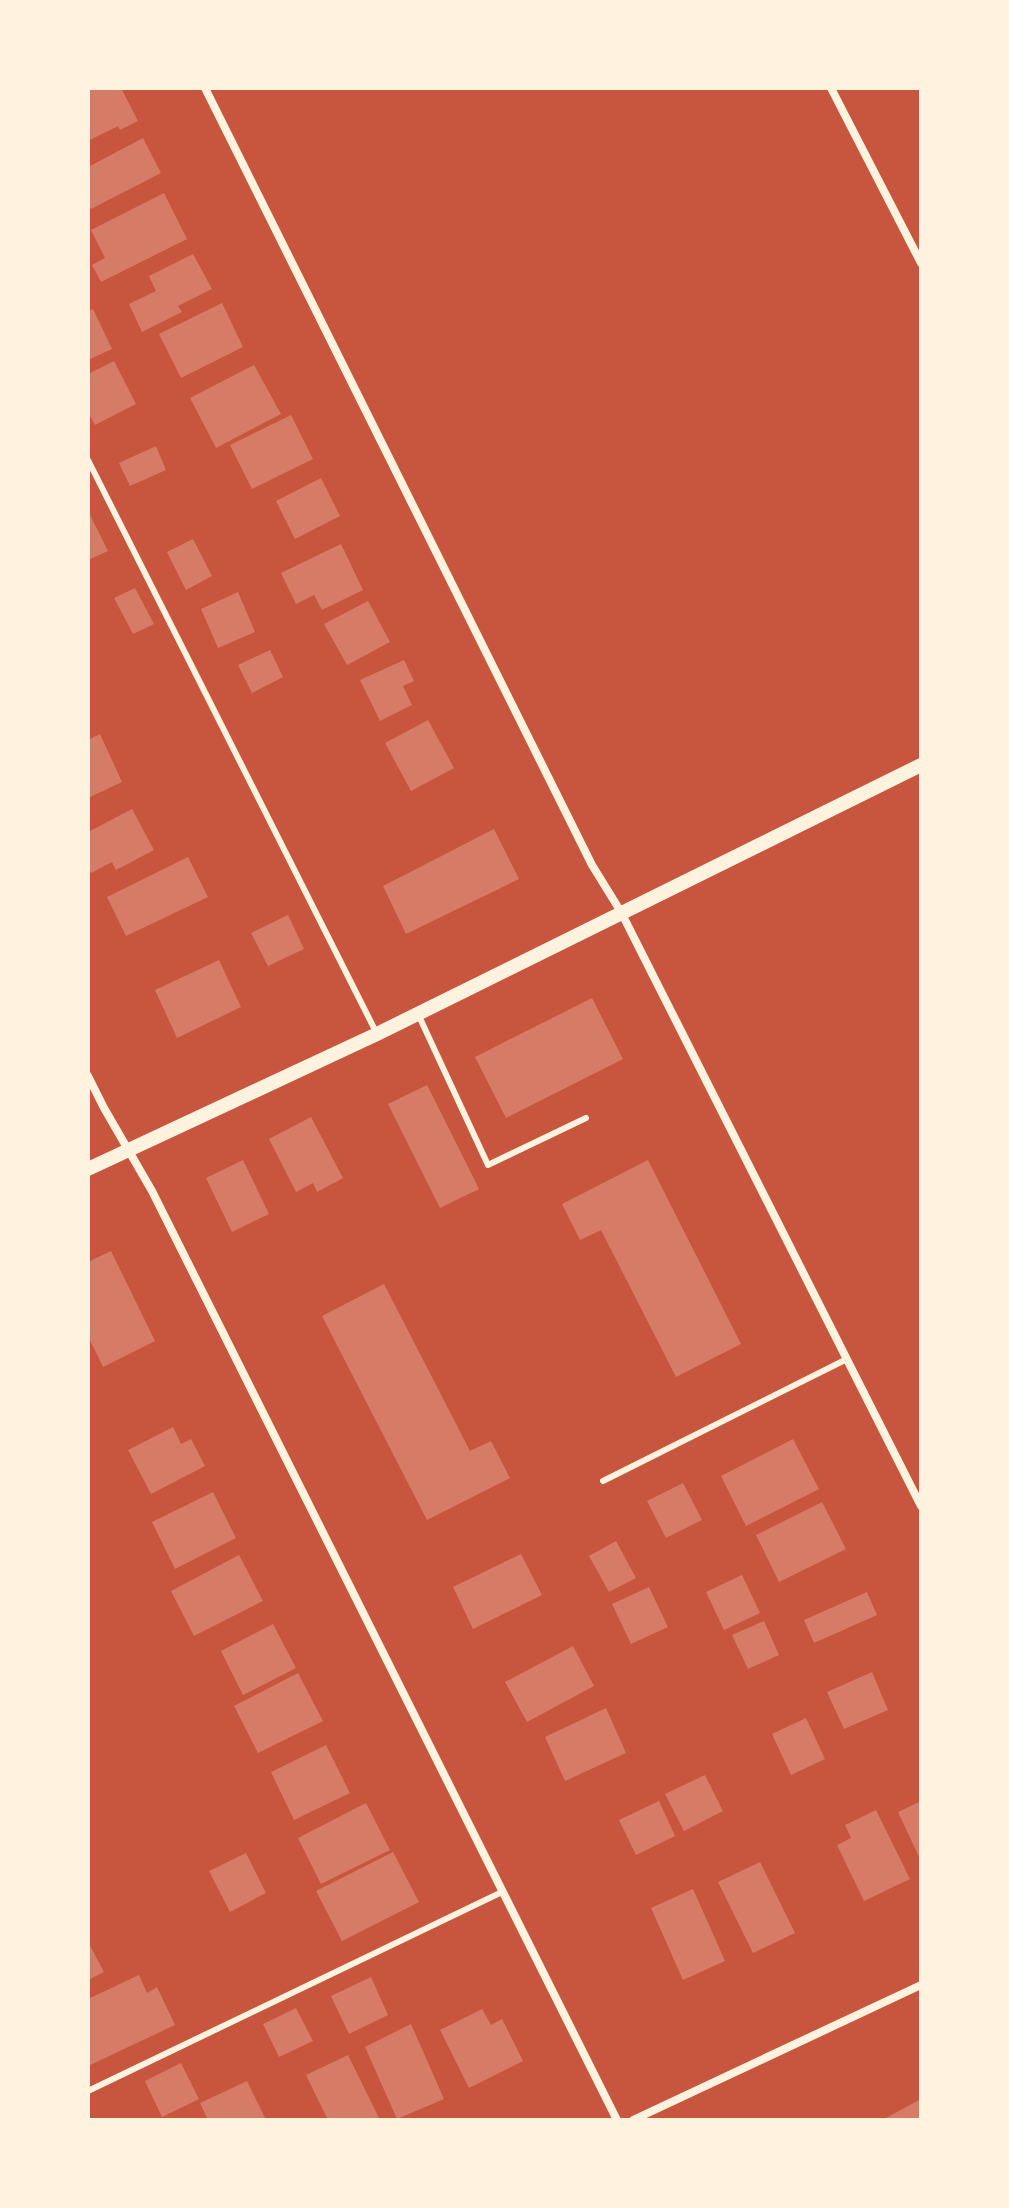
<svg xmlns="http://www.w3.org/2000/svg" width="1009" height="2208" font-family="Montserrat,sans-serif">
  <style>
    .building { fill: #d67c66 }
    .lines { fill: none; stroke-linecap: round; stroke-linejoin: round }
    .service { stroke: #fff3e0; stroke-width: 6 }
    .minor { stroke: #fff3e0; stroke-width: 8 }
    .tertiary { stroke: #fff3e0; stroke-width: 14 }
  </style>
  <rect width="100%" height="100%" fill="#c8553d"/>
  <path class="building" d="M 88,88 L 121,88 L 138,121 L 120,130 L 118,126 L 88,141 Z
    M 143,138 L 161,173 L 91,209 L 88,204 L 88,167 Z
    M 164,193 L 187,239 L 101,282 L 92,265 L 105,258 L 91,230 Z
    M 193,254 L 212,289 L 178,306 L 182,312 L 142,332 L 129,304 L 156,291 L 149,276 Z
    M 222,303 L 243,347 L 181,378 L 159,334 Z
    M 93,309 L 112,349 L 88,360 L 88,311 Z
    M 114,361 L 136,404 L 95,425 L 88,412 L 88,374 Z
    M 254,365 L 281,414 L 216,448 L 190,398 Z
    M 291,415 L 313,459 L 252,489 L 230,445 Z
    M 156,446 L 166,470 L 130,486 L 119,463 Z
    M 321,478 L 340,516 L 295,539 L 276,501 Z
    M 90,515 L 108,551 L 88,560 L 88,516 Z
    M 193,539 L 212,576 L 186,590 L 167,552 Z
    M 341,544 L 363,590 L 322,610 L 314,595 L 296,604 L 281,573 Z
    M 135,588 L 154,624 L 133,634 L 114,598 Z
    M 238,592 L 255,632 L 218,648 L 201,609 Z
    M 368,601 L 390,642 L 347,665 L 324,624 Z
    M 270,650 L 283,677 L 252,693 L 238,665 Z
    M 404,660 L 414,681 L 403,686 L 412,705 L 380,721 L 360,680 Z
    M 428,720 L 454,768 L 411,791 L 385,743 Z
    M 100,734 L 122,782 L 88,798 L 88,740 Z
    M 132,809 L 154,850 L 116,870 L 112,862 L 91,873 L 88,868 L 88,832 Z
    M 494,829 L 519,879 L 406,934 L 383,886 Z
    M 188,857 L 208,897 L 126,936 L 107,897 Z
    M 288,915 L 304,949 L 268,966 L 251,933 Z
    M 219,960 L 241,1007 L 177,1038 L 155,990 Z
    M 592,998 L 623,1059 L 506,1118 L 475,1057 Z
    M 427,1085 L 479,1189 L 440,1208 L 388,1104 Z
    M 311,1117 L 343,1178 L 317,1192 L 313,1183 L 296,1192 L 269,1139 Z
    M 243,1160 L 269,1214 L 232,1232 L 206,1178 Z
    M 648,1160 L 741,1344 L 676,1377 L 601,1230 L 580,1240 L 562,1204 Z
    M 111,1251 L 155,1341 L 103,1367 L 88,1336 L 88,1262 Z
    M 384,1284 L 470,1451 L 491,1441 L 510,1478 L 427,1520 L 322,1316 Z
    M 173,1427 L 181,1444 L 191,1439 L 205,1466 L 151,1494 L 128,1450 Z
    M 793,1439 L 819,1489 L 746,1526 L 721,1476 Z
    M 683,1483 L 702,1520 L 666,1538 L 647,1501 Z
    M 213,1492 L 236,1538 L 175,1569 L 152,1522 Z
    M 822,1502 L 846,1549 L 779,1582 L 756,1535 Z
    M 616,1541 L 636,1578 L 609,1592 L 589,1556 Z
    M 521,1554 L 542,1595 L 473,1629 L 453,1587 Z
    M 239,1555 L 263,1601 L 194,1636 L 171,1591 Z
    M 742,1575 L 760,1613 L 724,1630 L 706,1592 Z
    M 649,1587 L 668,1627 L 631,1644 L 612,1604 Z
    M 867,1592 L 877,1615 L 814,1643 L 804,1620 Z
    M 764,1621 L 779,1655 L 748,1669 L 732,1635 Z
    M 273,1624 L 296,1668 L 243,1695 L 221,1651 Z
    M 573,1646 L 594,1686 L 527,1722 L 505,1682 Z
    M 872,1672 L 888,1710 L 844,1729 L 827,1692 Z
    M 298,1673 L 323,1721 L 258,1753 L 234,1706 Z
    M 606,1708 L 626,1753 L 565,1781 L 545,1737 Z
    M 806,1718 L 825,1759 L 791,1775 L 772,1734 Z
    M 326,1745 L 350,1793 L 294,1820 L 271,1772 Z
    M 705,1775 L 723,1811 L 684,1831 L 665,1794 Z
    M 659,1801 L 675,1836 L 636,1855 L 619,1820 Z
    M 921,1801 L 921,1861 L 898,1812 Z
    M 366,1803 L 390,1850 L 321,1884 L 298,1838 Z
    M 876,1810 L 910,1879 L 864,1901 L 837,1845 L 851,1838 L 845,1825 Z
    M 393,1852 L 419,1902 L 342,1941 L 316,1891 Z
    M 246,1853 L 266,1893 L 230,1912 L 209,1871 Z
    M 760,1862 L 795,1933 L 753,1953 L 718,1882 Z
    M 693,1889 L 725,1961 L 683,1980 L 651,1908 Z
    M 88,1942 L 104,1972 L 88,1980 Z
    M 139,1975 L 147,1993 L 157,1987 L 175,2025 L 88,2066 L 88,1999 Z
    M 371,1977 L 388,2015 L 349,2034 L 331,1996 Z
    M 296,2008 L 313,2041 L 279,2057 L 263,2024 Z
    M 482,2009 L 491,2025 L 502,2019 L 523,2061 L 469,2088 L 440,2030 Z
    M 411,2024 L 444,2099 L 397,2119 L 365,2047 Z
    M 348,2055 L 380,2120 L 328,2120 L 306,2075 Z
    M 181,2063 L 199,2099 L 162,2117 L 145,2081 Z
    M 247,2081 L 266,2120 L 208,2120 L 200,2103 Z
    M 921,2099 L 921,2120 L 887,2120 L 886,2118 Z"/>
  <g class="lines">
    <path class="service" d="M 88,460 L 377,1034
      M 418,1014 L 488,1165 L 586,1118
      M 603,1481 L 847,1359
      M 88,2091 L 502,1892"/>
    <path class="minor" d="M 205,88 L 592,865 L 621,912 L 921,1506
      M 831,88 L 921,263
      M 88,1076 L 104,1108 L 152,1191 L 617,2120
      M 633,2120 L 921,1985"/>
    <path class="tertiary" d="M 88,1169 L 377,1034 L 921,765"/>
  </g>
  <rect width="1009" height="2208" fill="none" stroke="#fff3e0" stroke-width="180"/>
</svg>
